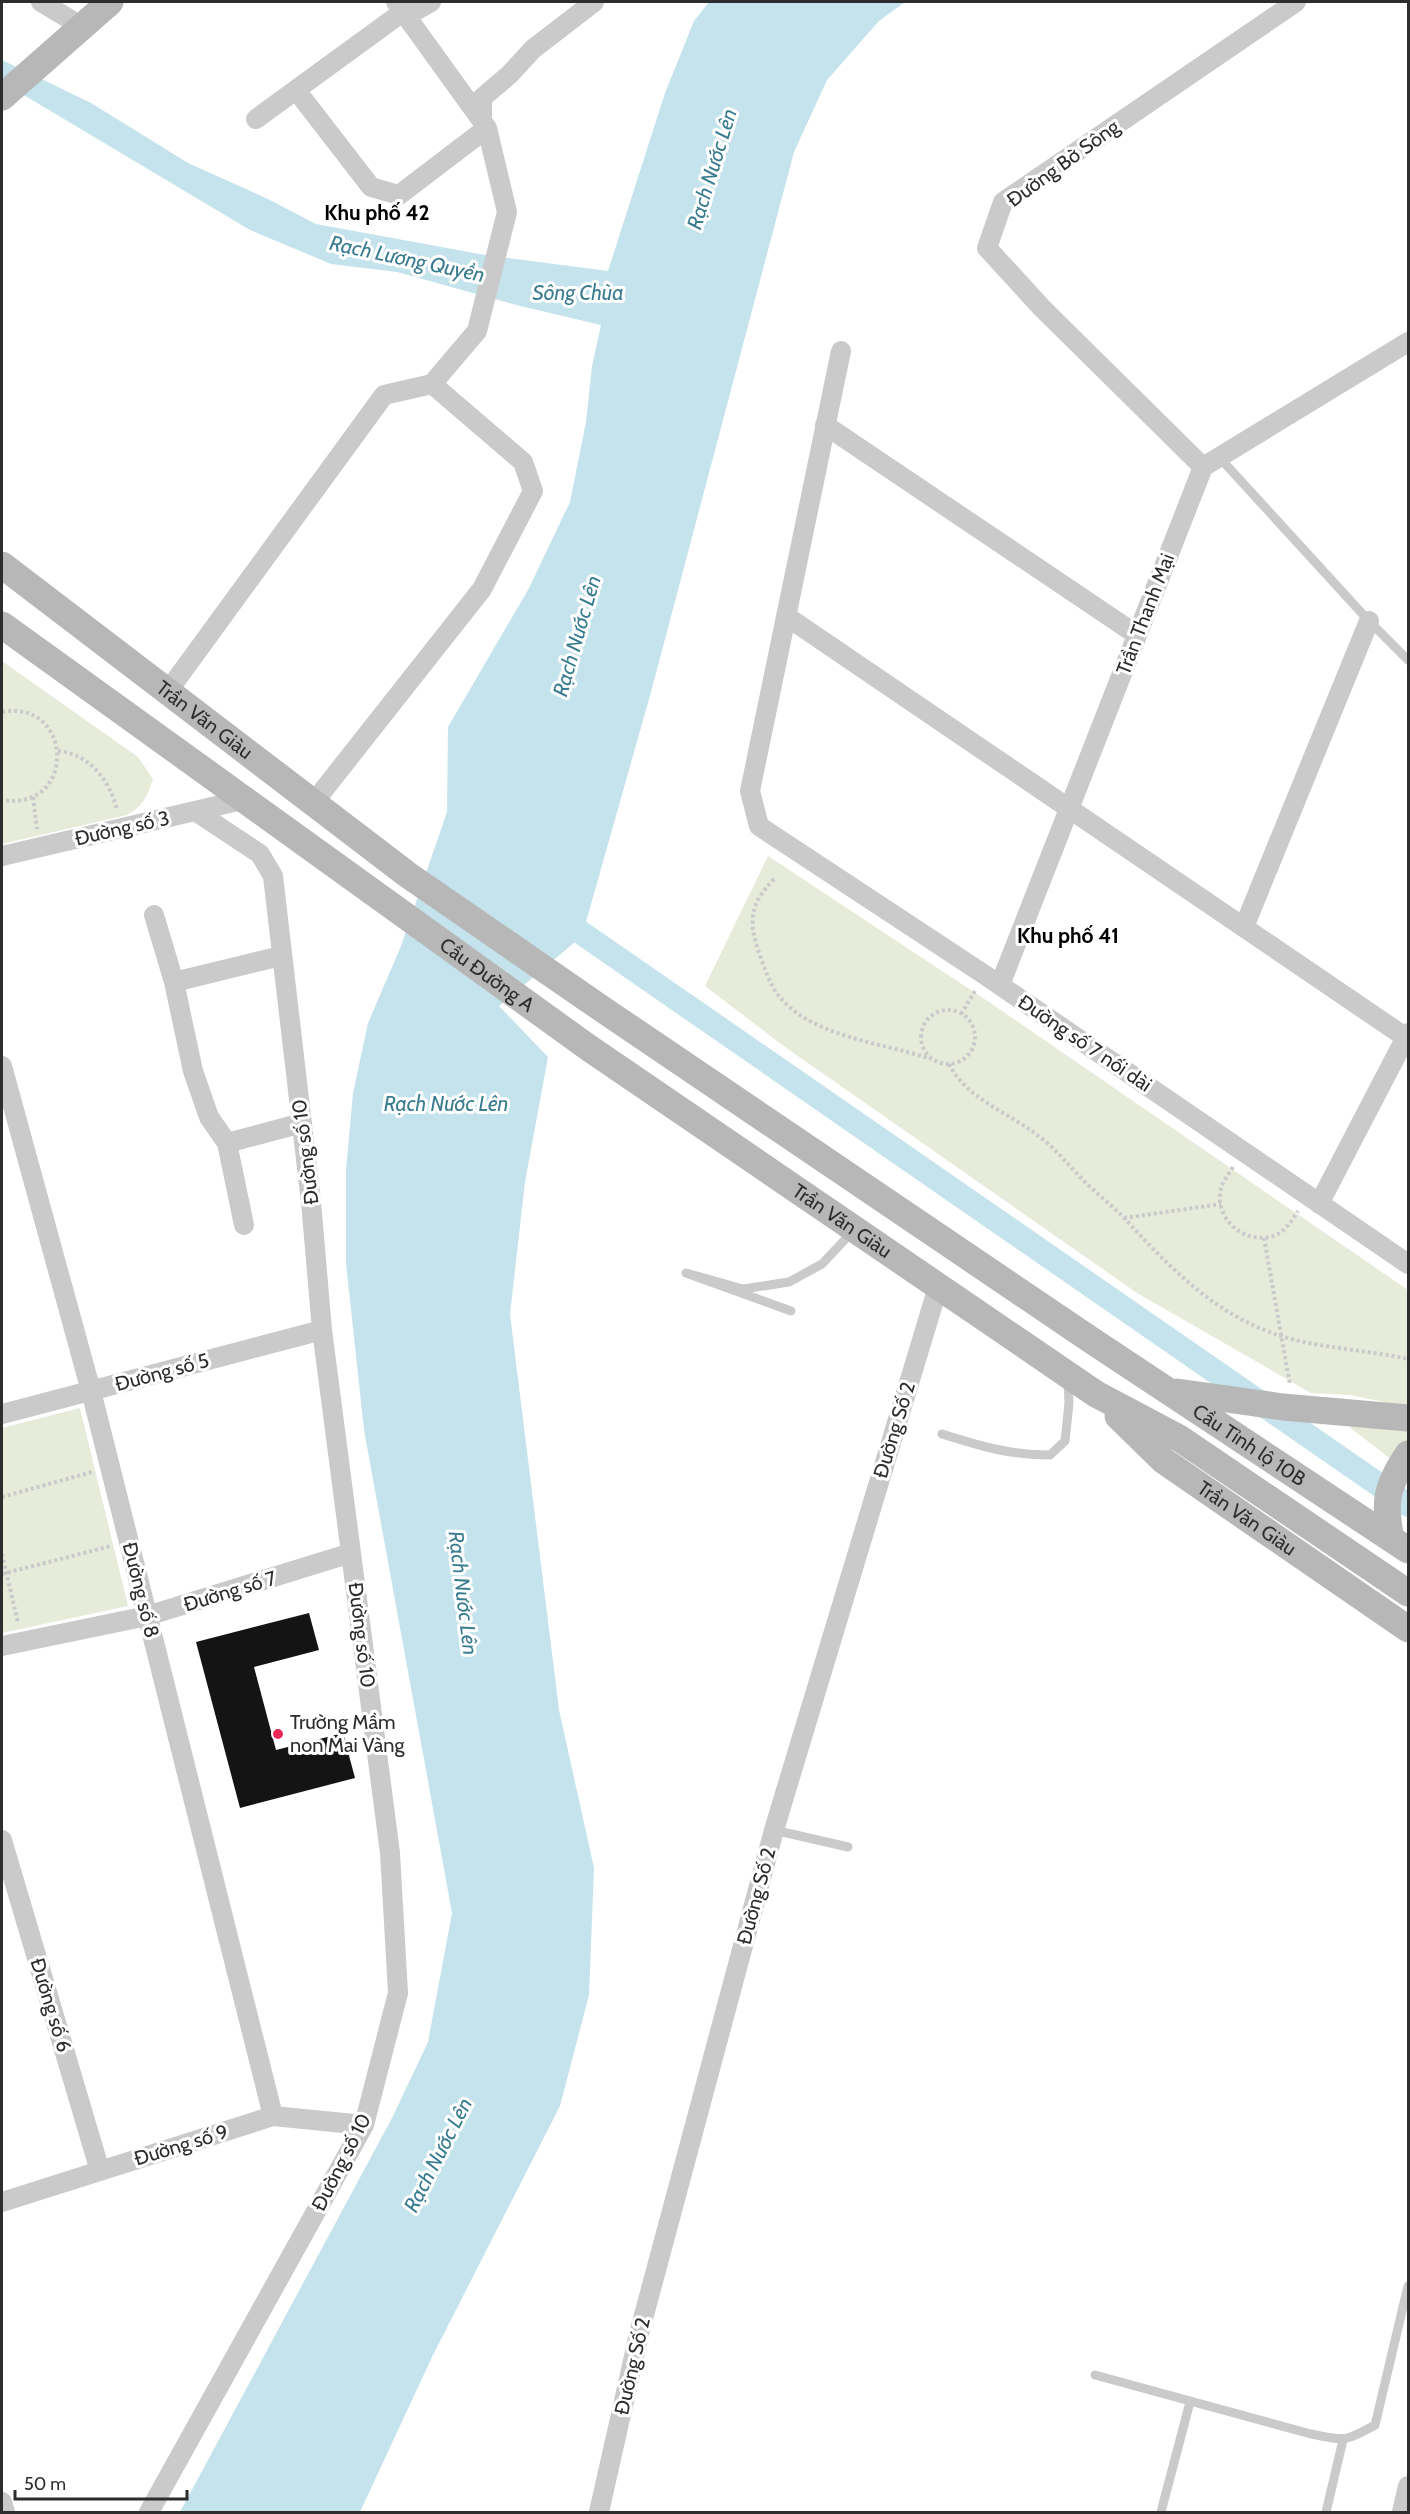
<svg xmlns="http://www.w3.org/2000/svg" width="1410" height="2514" font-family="Cabin,sans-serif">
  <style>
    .green { fill: #e6ebda }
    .water { fill: #c5e3ec }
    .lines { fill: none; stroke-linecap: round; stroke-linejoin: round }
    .canal { stroke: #c5e3ec; stroke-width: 24 }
    .building { fill: #141414 }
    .path { stroke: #cacaca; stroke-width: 4; stroke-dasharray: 3 3; stroke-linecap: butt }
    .lane { stroke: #cacaca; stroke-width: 9 }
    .street { stroke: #cacaca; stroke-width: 20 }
    .secondary { stroke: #b7b7b7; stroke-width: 27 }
    .poi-dot { fill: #e82a58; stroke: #fff; stroke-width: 2 }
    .labels { text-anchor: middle; stroke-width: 6; stroke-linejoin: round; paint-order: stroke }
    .street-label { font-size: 20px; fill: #2d2d2d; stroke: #fff }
    .poi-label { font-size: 20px; fill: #2d2d2d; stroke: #fff; text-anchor: start }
    .water-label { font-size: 21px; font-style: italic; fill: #3a7d90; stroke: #fff }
    .neighbourhood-label { font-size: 21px; font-weight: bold; fill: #000; stroke: #fff }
  </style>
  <rect width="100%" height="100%" fill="#fff"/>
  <path class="green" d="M 2,661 L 138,757 L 153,779 C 147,797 143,806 127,815 L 2,844 Z
    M 768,856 L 992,1004 L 1408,1290 L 1408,1407 L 1350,1395 L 1311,1393 L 1137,1293 L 785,1047 L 705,986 Z
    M 80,1408 L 128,1606 L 2,1633 L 2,1428 Z
    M 1380,1423 L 1408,1432 L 1408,1472 L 1349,1427 Z"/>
  <path class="water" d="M 709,2 L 905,2 L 879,21 L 827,80 L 794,152 L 651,692 L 582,936 L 499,1006 L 548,1057 L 525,1182 L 510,1314 L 559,1710 L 594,1868 L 589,1995 L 560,2106 L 432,2357 L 360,2512 L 180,2512 L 392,2118 L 428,2042 L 452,1913 L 364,1430 L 346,1263 L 346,1170 L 353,1093 L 368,1023 L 401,946 L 447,812 L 448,727 L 528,590 L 570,502 L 586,422 L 592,366 L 601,325 L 520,306 L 397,272 L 331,264 L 250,230 L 2,82 L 2,60 L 91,103 L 188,163 L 268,199 L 316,224 L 485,255 L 608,271 L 665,93 L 694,21 Z"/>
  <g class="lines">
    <path class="canal" d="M 557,916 L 1408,1505"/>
  </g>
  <path class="building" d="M 309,1613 L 319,1650 L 254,1667 L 276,1750 L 343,1733 L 355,1778 L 240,1808 L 196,1642 Z"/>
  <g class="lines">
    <path class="path" d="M 2,712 C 74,699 77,812 2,800
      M 58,751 C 90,754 110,781 117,810
      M 33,797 L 37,829
      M 774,879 C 751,903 748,919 758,950 C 763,963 767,977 774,989 C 804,1037 882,1042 931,1059
      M921 1037a27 27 0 1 1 54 0a27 27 0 1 1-54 0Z
      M 961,1014 L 975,991
      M 949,1064 C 966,1099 1010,1113 1040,1137 C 1057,1150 1070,1167 1085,1182 C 1098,1195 1113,1206 1125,1219 C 1165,1262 1206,1306 1262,1329 C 1309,1349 1359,1348 1408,1359
      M 1233,1167 C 1229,1174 1223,1181 1221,1188 C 1213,1219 1246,1247 1276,1235 C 1286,1230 1292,1221 1298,1211
      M 1124,1218 L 1221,1204
      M 1264,1238 L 1290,1385
      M 2,1497 L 92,1472
      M 2,1554 L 18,1623
      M 2,1574 L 111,1546"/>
    <path class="lane" d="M 1219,457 L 1369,621 L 1408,660
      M 791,1311 L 686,1273 L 743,1289 L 789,1282 L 822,1264 L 854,1230
      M 942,1434 C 980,1446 1009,1455 1050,1455 L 1065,1441 L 1069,1403 L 1068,1381
      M 774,1830 L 848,1847
      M 1095,2375 L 1311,2434 C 1346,2441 1344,2442 1375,2425 L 1408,2286
      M 1161,2512 L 1190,2402
      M 1326,2512 L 1343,2440"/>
    <path class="street" d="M 41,2 L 81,26
      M 396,2 L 487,128 L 507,212 L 477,331 L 432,384
      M 406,16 L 431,2
      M 296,90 L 371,187 L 399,195 L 487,128
      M 256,119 L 404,11
      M 482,121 L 482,98 L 510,74 L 533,49 L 594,2
      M 841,351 L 750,791 L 759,826 L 985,975 L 1408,1264
      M 825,425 L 1137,635
      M 1203,467 L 1042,308 L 987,248 L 1003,202 L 1296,2
      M 786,616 L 1408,1039
      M 168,691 L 384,395 L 432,384 L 523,462 L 533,491 L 482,589 L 314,802
      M 2,856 L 242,800
      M 154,915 L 174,982 L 193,1071 L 209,1117 L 227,1143 L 302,1123
      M 1244,927 L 1369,621
      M 174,982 L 281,956
      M 1000,985 L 1203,467 L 1408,342
      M 2,1066 L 91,1391 L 273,2116
      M 227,1143 L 244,1225
      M 1319,1204 L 1408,1033
      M 2,1414 L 322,1330
      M 2,1646 L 147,1616 L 351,1553
      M 2,1840 L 100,2171
      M 2,2202 L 273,2116 L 364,2125
      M 2,2502 L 5,2512
      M 149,2512 L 364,2125 L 398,1993 L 390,1853 L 322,1330 L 311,1202 L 273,876 L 260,854 L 195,811
      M 599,2512 L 640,2330 L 774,1830 L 938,1287
      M 1402,2512 L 1408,2486"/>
    <g class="secondary">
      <path d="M 2,97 L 110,2"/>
      <path id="s1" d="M 2,565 L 408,875 L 608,1013 L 1091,1340 L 1408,1550"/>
      <path id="s2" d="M 2,625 L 589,1048 L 1096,1394 L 1179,1438 L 1408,1593"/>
      <path d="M 1177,1392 L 1283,1407 L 1408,1418"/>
      <path id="s3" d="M 1118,1416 L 1164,1461 L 1408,1629"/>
      <path d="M 1391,1538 C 1383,1502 1387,1485 1408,1454"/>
    </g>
  </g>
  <circle class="poi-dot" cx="278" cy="1734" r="6"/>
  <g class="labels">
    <g class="street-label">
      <text transform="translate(1063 163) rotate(-36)" y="7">Đường Bờ Sông</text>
      <text transform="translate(1145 614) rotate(-69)" y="7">Trần Thanh Mại</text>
      <text dy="7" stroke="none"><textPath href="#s1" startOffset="255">Trần Văn Giàu</textPath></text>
      <text transform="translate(122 828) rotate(-13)" y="7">Đường số 3</text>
      <text dy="7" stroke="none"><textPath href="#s2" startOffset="598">Cầu Đường A</textPath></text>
      <text transform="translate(1085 1043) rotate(34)" y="7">Đường số 7 nối dài</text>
      <text transform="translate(305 1152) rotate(-97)" y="7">Đường số 10</text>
      <text dy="7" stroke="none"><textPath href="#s2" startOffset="1030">Trần Văn Giàu</textPath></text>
      <text transform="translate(162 1372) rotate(-15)" y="7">Đường số 5</text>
      <text transform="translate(894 1430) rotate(-73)" y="7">Đường Số 2</text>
      <text dy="7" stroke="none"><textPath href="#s1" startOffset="1527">Cầu Tỉnh lộ 10B</textPath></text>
      <text dy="7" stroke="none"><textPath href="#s3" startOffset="165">Trần Văn Giàu</textPath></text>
      <text transform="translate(141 1590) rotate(76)" y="7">Đường số 8</text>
      <text transform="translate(230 1591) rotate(-17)" y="7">Đường số 7</text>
      <text transform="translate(362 1635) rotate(83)" y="7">Đường số 10</text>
      <text transform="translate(756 1896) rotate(-75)" y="7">Đường Số 2</text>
      <text transform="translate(51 2005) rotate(73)" y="7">Đường số 6</text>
      <text transform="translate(181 2145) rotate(-17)" y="7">Đường số 9</text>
      <text transform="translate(341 2162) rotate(-63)" y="7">Đường số 10</text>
      <text transform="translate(632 2366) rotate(-77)" y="7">Đường Số 2</text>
    </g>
    <g class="poi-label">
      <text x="290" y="1729">Trường Mầm<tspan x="290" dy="23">non Mai Vàng</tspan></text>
    </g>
    <g class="water-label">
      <text transform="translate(712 169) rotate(-73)" y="7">Rạch Nước Lên</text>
      <text transform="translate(407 259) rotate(12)" y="7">Rạch Lương Quyền</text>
      <text x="578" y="300">Sông Chùa</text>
      <text transform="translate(577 636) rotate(-74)" y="7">Rạch Nước Lên</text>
      <text x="446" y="1111">Rạch Nước Lên</text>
      <text transform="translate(463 1593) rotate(83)" y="7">Rạch Nước Lên</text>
      <text transform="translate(438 2155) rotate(-63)" y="7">Rạch Nước Lên</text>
    </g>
    <g class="neighbourhood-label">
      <text x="377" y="220">Khu phố 42</text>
      <text x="1068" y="943">Khu phố 41</text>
    </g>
  </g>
  <rect width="1410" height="2514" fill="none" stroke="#2d2d2d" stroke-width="6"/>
  <path d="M15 2490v9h172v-9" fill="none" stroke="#2d2d2d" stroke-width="3"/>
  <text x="24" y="2490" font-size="18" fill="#2d2d2d" stroke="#ffffff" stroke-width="4.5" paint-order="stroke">50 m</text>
</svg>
